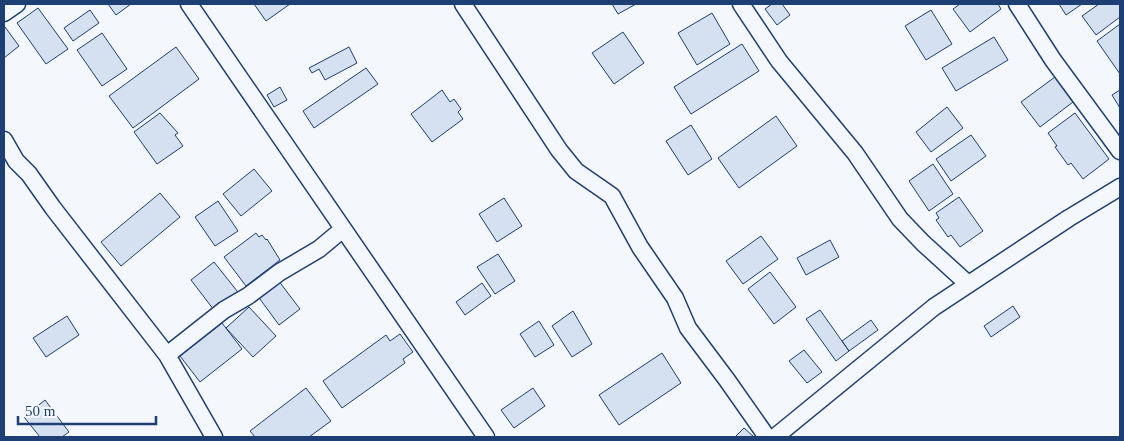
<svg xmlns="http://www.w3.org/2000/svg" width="1124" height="441" font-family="Georgia,serif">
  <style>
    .building { fill: #d5e0f0; stroke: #1d3f73 }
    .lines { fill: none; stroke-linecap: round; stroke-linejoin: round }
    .street-casing { stroke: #1d3f73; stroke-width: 19 }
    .street { stroke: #f4f7fb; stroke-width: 16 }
  </style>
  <rect width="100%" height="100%" fill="#f4f7fb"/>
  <path class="building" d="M 108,4 L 131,4 L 116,15 Z
    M 254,4 L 290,4 L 266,21 Z
    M 612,4 L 636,4 L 618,14 Z
    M 772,4 L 782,4 L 790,15 L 777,25 L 765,9 Z
    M 960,4 L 998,4 L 1001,9 L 970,32 L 953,9 Z
    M 1059,4 L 1082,4 L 1066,15 Z
    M 1099,4 L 1120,4 L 1120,17 L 1096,35 L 1082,16 Z
    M 38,8 L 68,49 L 46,64 L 17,23 Z
    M 90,10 L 99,23 L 73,41 L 64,28 Z
    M 931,10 L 952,44 L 926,60 L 905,26 Z
    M 712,13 L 730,44 L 697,65 L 678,33 Z
    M 1120,24 L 1120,74 L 1097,41 Z
    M 5,27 L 19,46 L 4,58 L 4,28 Z
    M 623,32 L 644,63 L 614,84 L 592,53 Z
    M 102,33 L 127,69 L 102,86 L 77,50 Z
    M 994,37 L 1008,60 L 956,91 L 942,68 Z
    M 742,44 L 759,71 L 691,114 L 674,87 Z
    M 176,47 L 199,79 L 133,128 L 109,96 Z
    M 349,47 L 357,63 L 325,80 L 319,69 L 312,73 L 309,68 Z
    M 366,68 L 378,84 L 314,128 L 303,111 Z
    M 1055,77 L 1073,102 L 1040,127 L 1021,102 Z
    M 280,87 L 287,100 L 274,107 L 267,95 Z
    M 442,90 L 450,102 L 454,99 L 461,109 L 458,112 L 463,119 L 432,142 L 411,114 Z
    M 1120,90 L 1120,108 L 1112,95 Z
    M 947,107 L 963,128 L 931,152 L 916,132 Z
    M 160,113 L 178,133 L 175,135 L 183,146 L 157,164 L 134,132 Z
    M 1075,113 L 1109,159 L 1083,179 L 1071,163 L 1068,165 L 1055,147 L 1057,146 L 1048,133 Z
    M 776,116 L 797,146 L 739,188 L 718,158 Z
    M 691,125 L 712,159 L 688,175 L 666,141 Z
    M 971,135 L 986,156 L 951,181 L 936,159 Z
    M 933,164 L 953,194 L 929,211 L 909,181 Z
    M 254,169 L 272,191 L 241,216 L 223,194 Z
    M 160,193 L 180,217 L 121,266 L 101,242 Z
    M 959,197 L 983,231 L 960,247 L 951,235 L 948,237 L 936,220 L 939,218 L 936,213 Z
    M 504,198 L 522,226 L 497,242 L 479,214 Z
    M 218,201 L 238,231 L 215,246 L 195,217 Z
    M 256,233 L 259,237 L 262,235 L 266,240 L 267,239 L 280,260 L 246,286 L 224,257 Z
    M 761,236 L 778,259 L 743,284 L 726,261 Z
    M 830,240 L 839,257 L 806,275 L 797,258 Z
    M 498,254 L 515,281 L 495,294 L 477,267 Z
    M 214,262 L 241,296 L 217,314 L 191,280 Z
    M 770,272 L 796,307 L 774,324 L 748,289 Z
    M 278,280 L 300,309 L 279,325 L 257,295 Z
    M 482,283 L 491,296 L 465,315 L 456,302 Z
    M 1013,306 L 1020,317 L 991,337 L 984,326 Z
    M 249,307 L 276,336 L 253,357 L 226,328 Z
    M 820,310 L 849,351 L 836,361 L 806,319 Z
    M 573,311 L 592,344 L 572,357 L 552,326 Z
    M 67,316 L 79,335 L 46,357 L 33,338 Z
    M 871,320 L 878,330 L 849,351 L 842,341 Z
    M 539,321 L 554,345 L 535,357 L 520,334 Z
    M 222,323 L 242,349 L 200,382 L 180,356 Z
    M 400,334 L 413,352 L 403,359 L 405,363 L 342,408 L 323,381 L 386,335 L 390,341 Z
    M 804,350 L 822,372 L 807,383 L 789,361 Z
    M 662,353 L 681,383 L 619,425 L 599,395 Z
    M 306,388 L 331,421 L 309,437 L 255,437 L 250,431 Z
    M 533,388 L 545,406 L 514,428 L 501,410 Z
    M 45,400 L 69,432 L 62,437 L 40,437 L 24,417 Z
    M 744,428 L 754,437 L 735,437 Z"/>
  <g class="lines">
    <defs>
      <path id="street" d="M 189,4 L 486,437
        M 463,4 L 559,150 L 576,171 L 612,196 L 640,247 L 675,298 L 688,328 L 727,380 L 767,437
        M 741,4 L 779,61 L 855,153 L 900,219 L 923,243 L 968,284
        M 1017,4 L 1053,60 L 1120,151
        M 4,13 L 17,4
        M 4,140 L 16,161 L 29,174 L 53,208 L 167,355 L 214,437
        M 167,355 L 224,310 L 248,296 L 280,272 L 319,249 L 343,229
        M 775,437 L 934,307 L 1069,218 L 1120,187"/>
    </defs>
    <use href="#street" class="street-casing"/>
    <use href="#street" class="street"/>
  </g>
  <rect width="1124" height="441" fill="none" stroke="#1d3f73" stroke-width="10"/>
  <path d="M18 416v8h138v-8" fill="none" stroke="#1d3f73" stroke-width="2.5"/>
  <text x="25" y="416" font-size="15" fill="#1d3f73" stroke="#f4f7fb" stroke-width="4" paint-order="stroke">50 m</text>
</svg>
